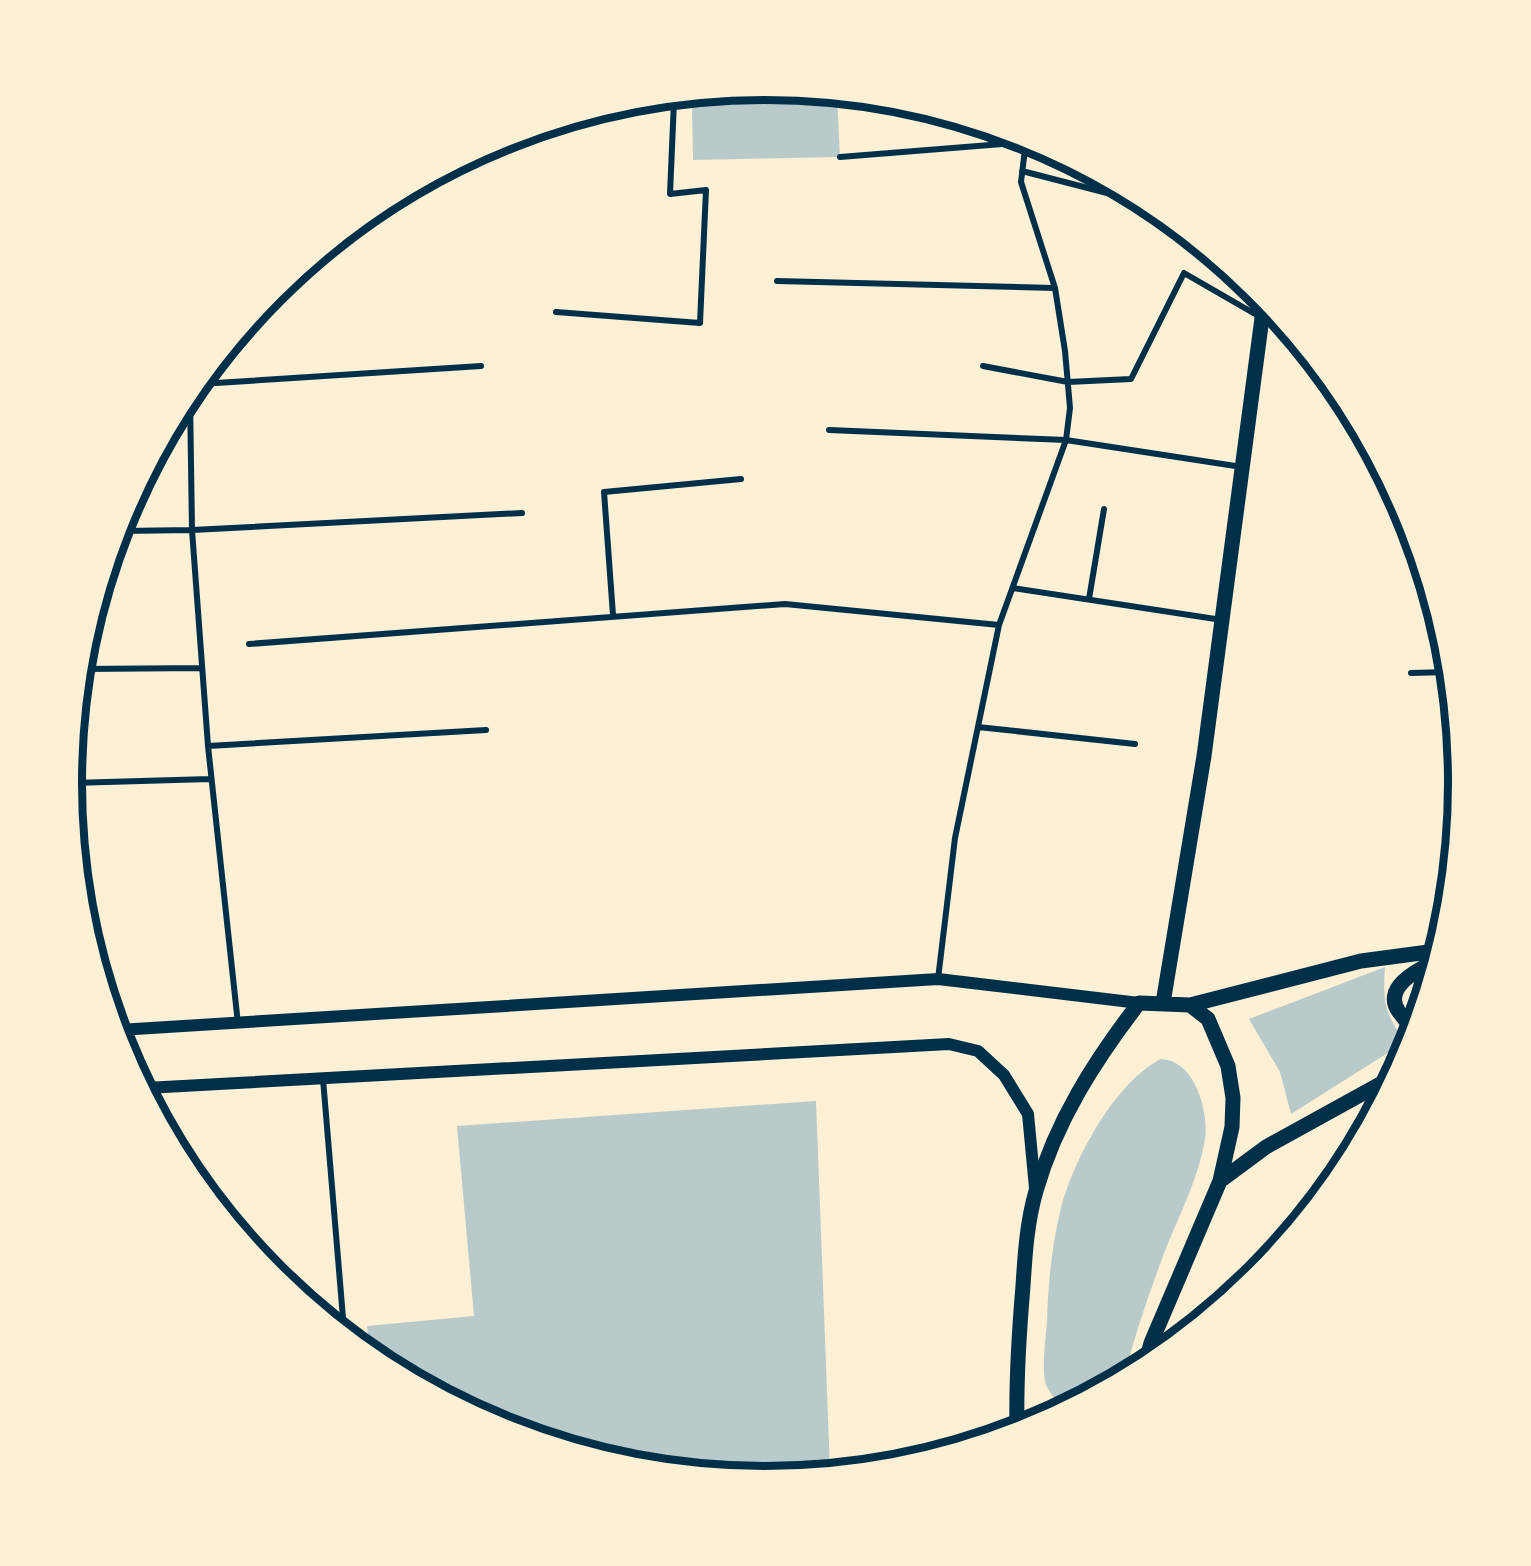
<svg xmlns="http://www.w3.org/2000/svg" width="1531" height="1566" font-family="Helvetica,sans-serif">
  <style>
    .green { fill: #b9caca }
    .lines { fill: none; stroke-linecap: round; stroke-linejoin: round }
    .minor { stroke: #003049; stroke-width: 6 }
    .secondary { stroke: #003049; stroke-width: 12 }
    .primary { stroke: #003049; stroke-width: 15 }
    .rim { fill: none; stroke: #003049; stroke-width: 8 }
  </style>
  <rect width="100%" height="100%" fill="#fdf0d5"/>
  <path class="green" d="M 766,90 L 837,97 L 840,157 L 693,160 L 692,108 L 718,94 Z
    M 1385,967 C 1383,1004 1384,1011 1405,1042 L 1291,1114 L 1280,1072 L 1249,1019 Z
    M 1161,1059 C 1195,1060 1209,1112 1205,1139 C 1198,1181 1178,1217 1163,1256 C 1149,1294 1135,1334 1125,1374 L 1062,1407 C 1057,1401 1049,1392 1046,1385 C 1041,1371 1046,1337 1047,1321 C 1048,1284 1052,1244 1061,1208 C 1074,1159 1115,1082 1161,1059 Z
    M 816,1101 L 830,1470 L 765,1476 L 630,1463 L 500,1424 L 380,1359 L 369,1351 L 367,1326 L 474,1316 L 457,1126 Z"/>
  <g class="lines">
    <path class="minor" d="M 642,102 L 674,101
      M 840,157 L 1026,142
      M 1022,171 L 1142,202
      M 777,281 L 1055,288
      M 556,312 L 700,323 L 706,190 L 670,194 L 674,101 L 677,98
      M 983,366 L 1068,382 L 1131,379 L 1184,273 L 1262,318
      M 200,384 L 481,366
      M 190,396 L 192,530 L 208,746 L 238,1024
      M 829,430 L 1066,440 L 1242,467
      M 121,531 L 192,530 L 522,513
      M 1013,588 L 1222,620
      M 1089,599 L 1104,509
      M 613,615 L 604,492 L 741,479
      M 249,644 L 785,604 L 999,625
      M 83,669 L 202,668
      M 1411,673 L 1448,672
      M 978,727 L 1135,744
      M 208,746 L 486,730
      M 72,783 L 210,779
      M 938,979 L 955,838 L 999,625 L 1066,440 L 1070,408 L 1065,351 L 1055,288 L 1021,182 L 1026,141
      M 323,1079 L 344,1330"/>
    <path class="secondary" d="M 119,1030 L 938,979 L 1139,1003
      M 146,1088 L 949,1044 L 978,1051 L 1004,1075 L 1028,1114 L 1035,1188"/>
    <path class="primary" d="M 1163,1003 L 1204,756 L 1264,303
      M 1190,1005 L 1361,961 L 1436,951
      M 1413,1025 C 1406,1023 1404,1018 1399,1012 C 1382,989 1415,971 1432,963
      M 1220,1181 L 1266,1147 L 1391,1078
      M 1017,1428 C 1016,1381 1019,1333 1023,1286 C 1025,1254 1027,1222 1036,1191 C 1056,1121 1095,1060 1139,1003 L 1190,1005 L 1208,1019 L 1228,1066 L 1233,1098 L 1232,1127 L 1220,1181 L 1151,1343 L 1146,1362"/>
  </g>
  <path d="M0 0H1531V1566H0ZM82 783a683 683 0 1 1 1366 0a683 683 0 1 1-1366 0Z" fill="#fdf0d5" fill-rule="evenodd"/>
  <path class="rim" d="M82 783a683 683 0 1 1 1366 0a683 683 0 1 1-1366 0Z"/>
</svg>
